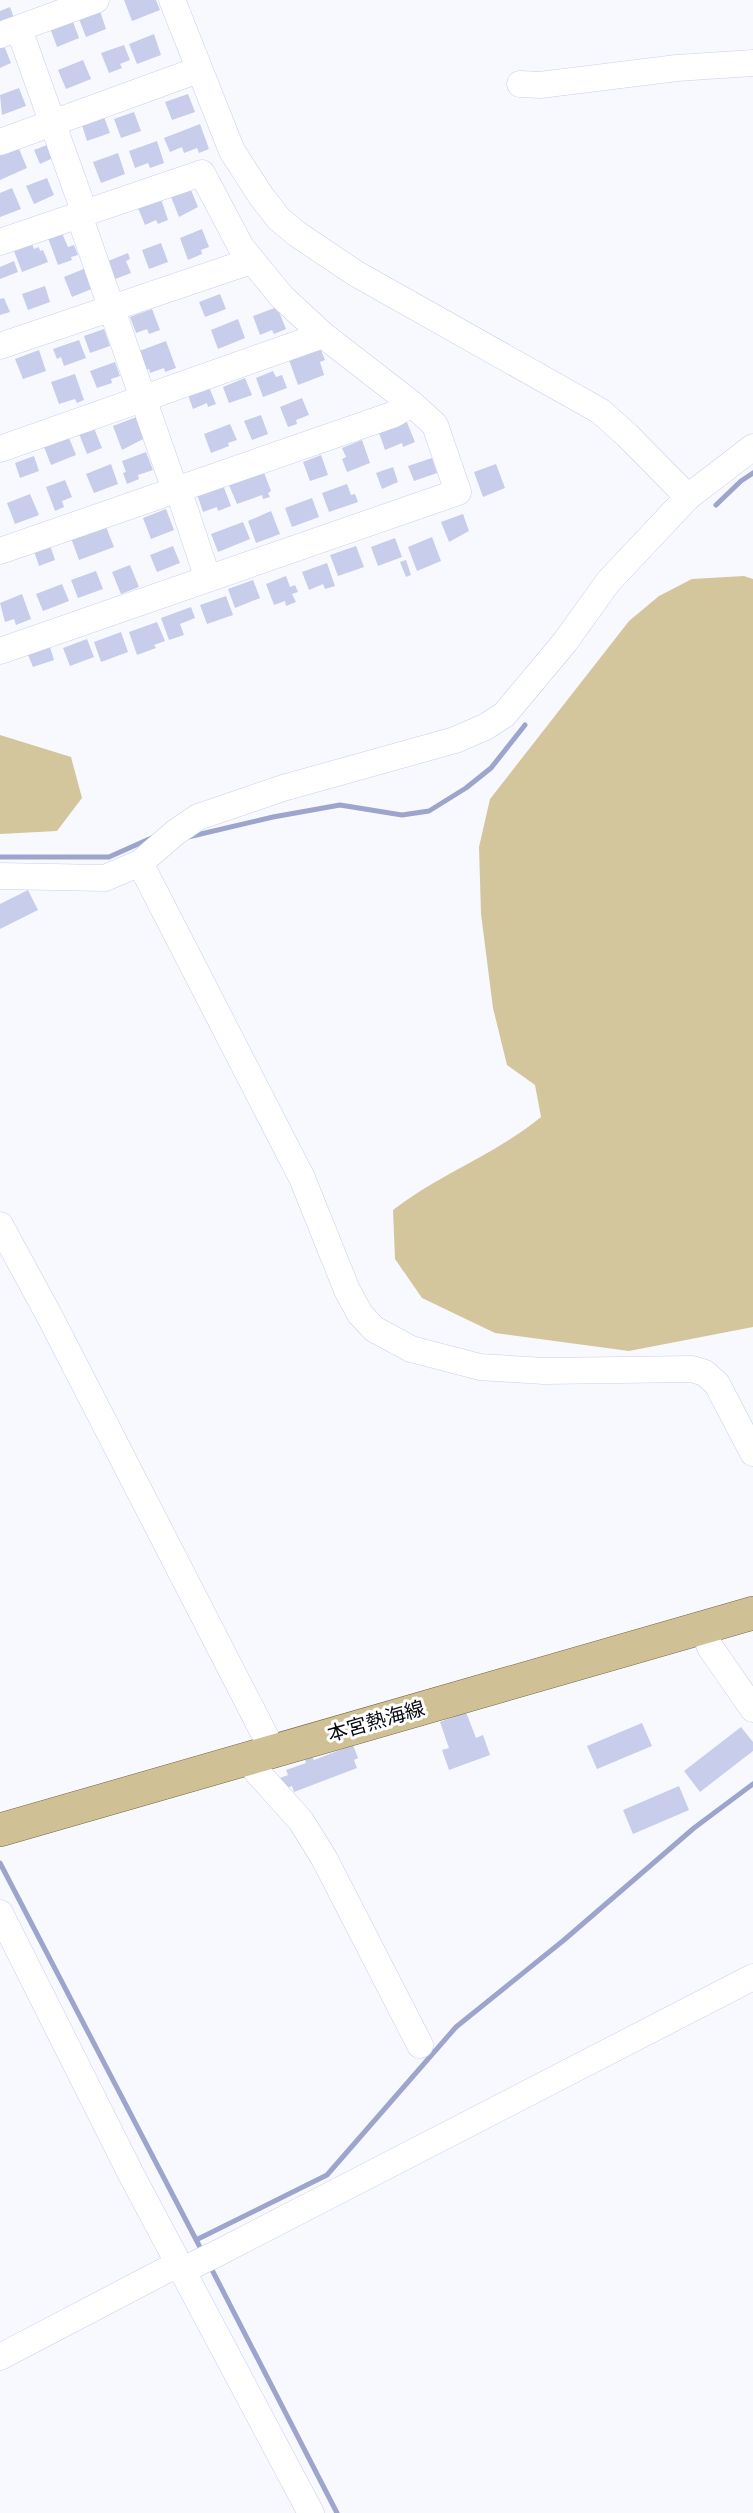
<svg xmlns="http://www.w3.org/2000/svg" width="753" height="2513" font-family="'Roboto Serif','Noto Sans JP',serif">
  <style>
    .forest { fill: #d4c69c }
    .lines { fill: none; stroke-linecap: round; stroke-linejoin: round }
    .stream { stroke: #9da5cc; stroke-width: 5 }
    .building { fill: #c7cdea }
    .minor-casing { stroke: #c8cfec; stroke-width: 27 }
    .major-casing { stroke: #75663a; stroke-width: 34 }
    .minor { stroke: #fff; stroke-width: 26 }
    .major { stroke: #cfc195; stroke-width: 33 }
    .labels { text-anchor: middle; stroke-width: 6; stroke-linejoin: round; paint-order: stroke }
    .street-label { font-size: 20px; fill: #090b14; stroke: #fff }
  </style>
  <rect width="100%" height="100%" fill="#f8f9ff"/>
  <path class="forest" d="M 744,576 L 753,579 L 753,1327 L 629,1351 L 495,1333 L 422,1298 L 395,1259 L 393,1210 C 439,1174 496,1154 541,1117 L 535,1085 L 507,1065 L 493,1008 L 481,914 L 479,847 L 490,799 L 629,621 L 659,596 L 692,579 Z
    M 0,735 L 71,757 L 82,798 L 57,831 L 0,834 Z"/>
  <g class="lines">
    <path class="stream" d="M 716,505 L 741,481 L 753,473
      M 188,837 L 273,817 L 340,805 L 402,815 L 429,811 L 466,788 L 491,768 L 525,725
      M 0,857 L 109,857 L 156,836
      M 0,1863 L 203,2253
      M 196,2240 L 327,2175 L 456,2027 L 564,1940 L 694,1828 L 753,1784
      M 209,2264 L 337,2513"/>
  </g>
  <path class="building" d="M 124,0 L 156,0 L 160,10 L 132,21 Z
    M 10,7 L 14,18 L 0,24 L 0,11 Z
    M 100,11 L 106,29 L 86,37 L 79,19 Z
    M 72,19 L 79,38 L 57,47 L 50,28 Z
    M 154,34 L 161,55 L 137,64 L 129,44 Z
    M 3,43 L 11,63 L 0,68 L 0,45 Z
    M 124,45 L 130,60 L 120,64 L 122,68 L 109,73 L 101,53 Z
    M 83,60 L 91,79 L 66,89 L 58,70 Z
    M 19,88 L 26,106 L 2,115 L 0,95 Z
    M 188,94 L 195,112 L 172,120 L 165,102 Z
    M 134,112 L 141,131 L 121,138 L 114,119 Z
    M 104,117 L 110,133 L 87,141 L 82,125 Z
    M 200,124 L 209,149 L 199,153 L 197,148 L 184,153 L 182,147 L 170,152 L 164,138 Z
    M 157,141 L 164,163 L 150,168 L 148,163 L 135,168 L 129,151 Z
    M 17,144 L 27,168 L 0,180 L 0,151 Z
    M 47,145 L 53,158 L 40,164 L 34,150 Z
    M 118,153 L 125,174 L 101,183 L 93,162 Z
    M 47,178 L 54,195 L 34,204 L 26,186 Z
    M 12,188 L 21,209 L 0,217 L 0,193 Z
    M 191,190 L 198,207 L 179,217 L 171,197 Z
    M 161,199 L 168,220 L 158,224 L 156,220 L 145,225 L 138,208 Z
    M 202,229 L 209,247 L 201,250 L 202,254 L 188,260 L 180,238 Z
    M 62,233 L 68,247 L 74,245 L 78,255 L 71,257 L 72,260 L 58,265 L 48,238 Z
    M 161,243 L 168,262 L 149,269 L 142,250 Z
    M 32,244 L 34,249 L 39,247 L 40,251 L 43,250 L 48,262 L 22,272 L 14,251 Z
    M 128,253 L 130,259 L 126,261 L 131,273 L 110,281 L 103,263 Z
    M 14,261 L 18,272 L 0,279 L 0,267 Z
    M 86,268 L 94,288 L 72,297 L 64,277 Z
    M 45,286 L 50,302 L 28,310 L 22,294 Z
    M 220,294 L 226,309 L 205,317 L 199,302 Z
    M 4,298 L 10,312 L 0,315 L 0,299 Z
    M 277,307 L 286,329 L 274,334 L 272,330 L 260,335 L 253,316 Z
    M 152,309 L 160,330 L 149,334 L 147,329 L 136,333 L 130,317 Z
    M 238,319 L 245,338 L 218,349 L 211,330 Z
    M 104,329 L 110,346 L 90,353 L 84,336 Z
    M 79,340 L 86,358 L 64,366 L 61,357 L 57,359 L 53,349 Z
    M 166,341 L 176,368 L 165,372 L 164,368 L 150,373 L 149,369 L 142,372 L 134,353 Z
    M 320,348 L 325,360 L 320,362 L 324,375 L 298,385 L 289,360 Z
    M 39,350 L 46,371 L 23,379 L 15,359 Z
    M 115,362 L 120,376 L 111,379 L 112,383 L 97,388 L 90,371 Z
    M 273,371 L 276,377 L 282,375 L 287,388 L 263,397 L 256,378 Z
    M 75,374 L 84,400 L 77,403 L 75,399 L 59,404 L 51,382 Z
    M 245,378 L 252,395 L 229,403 L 223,387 Z
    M 209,387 L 216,404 L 208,407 L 207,403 L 193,409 L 188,395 Z
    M 302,398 L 309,415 L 296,420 L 297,424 L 288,427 L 280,407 Z
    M 261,415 L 268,434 L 252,440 L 244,421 Z
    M 139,416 L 147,437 L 122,450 L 113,426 Z
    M 406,420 L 415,442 L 403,447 L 402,443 L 385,450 L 378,430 Z
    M 230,424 L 237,440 L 228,443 L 229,446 L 211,453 L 204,434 Z
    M 94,428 L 102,448 L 87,454 L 79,434 Z
    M 69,438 L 76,455 L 51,465 L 44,447 Z
    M 362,440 L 370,463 L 347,472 L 342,459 L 346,457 L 342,448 Z
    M 146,452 L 153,470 L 138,475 L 139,479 L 127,484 L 123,473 L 126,472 L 122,461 Z
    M 321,455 L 328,475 L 310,481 L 303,462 Z
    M 34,456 L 39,471 L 20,478 L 15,463 Z
    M 432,458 L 437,473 L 414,481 L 408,466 Z
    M 111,464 L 118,484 L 94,493 L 86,474 Z
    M 496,464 L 505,488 L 483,497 L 474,472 Z
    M 393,467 L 398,482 L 382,489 L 376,473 Z
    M 263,470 L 271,491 L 268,493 L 270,497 L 263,499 L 262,495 L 237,504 L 228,483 Z
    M 65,480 L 72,497 L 62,501 L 64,507 L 55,511 L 46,487 Z
    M 347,484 L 351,495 L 355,494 L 358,502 L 329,512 L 322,493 Z
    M 223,485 L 231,506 L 218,511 L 217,507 L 203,512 L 197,494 Z
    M 30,494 L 39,515 L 15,524 L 7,503 Z
    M 312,498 L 319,517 L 292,527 L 285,508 Z
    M 166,509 L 174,530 L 151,539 L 143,518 Z
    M 271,511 L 280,534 L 256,543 L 248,521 Z
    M 463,514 L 469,531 L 449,542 L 441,522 Z
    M 243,522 L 250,539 L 218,552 L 211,534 Z
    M 105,524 L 114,547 L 79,560 L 71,538 Z
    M 432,537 L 441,561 L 417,571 L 408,547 Z
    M 395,538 L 402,557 L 378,566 L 371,547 Z
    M 50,545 L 55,560 L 39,566 L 34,551 Z
    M 173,546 L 180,563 L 157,572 L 150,555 Z
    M 356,546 L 364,567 L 338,576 L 330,555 Z
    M 406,560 L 411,575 L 406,577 L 400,562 Z
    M 327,563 L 335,586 L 325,589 L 323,584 L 309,590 L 302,572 Z
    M 130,565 L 139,587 L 121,594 L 112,572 Z
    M 96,571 L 103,589 L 78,598 L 71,580 Z
    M 286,576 L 290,587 L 295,585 L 298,592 L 292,594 L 296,602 L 286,606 L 285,601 L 274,605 L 266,584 Z
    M 253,580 L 260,598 L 235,608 L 228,589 Z
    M 62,584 L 69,601 L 43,611 L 36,594 Z
    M 22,594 L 31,619 L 16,625 L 14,619 L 5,622 L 0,603 Z
    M 226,596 L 233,615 L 207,624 L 200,605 Z
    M 191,607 L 195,618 L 180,624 L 184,635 L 169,640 L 161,618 Z
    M 157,622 L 165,641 L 154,645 L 156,648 L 137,655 L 129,632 Z
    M 121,632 L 128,652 L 101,662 L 94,642 Z
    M 87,639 L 94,657 L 70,666 L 63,648 Z
    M 50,647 L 54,660 L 33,667 L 28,655 Z
    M 28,890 L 38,910 L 0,929 L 0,904 Z
    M 466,1712 L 476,1738 L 483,1735 L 490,1755 L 449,1770 L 442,1750 L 449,1748 L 440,1722 Z
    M 642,1723 L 652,1746 L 597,1769 L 587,1746 Z
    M 741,1727 L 753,1742 L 753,1751 L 700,1792 L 684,1771 Z
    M 353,1745 L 358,1758 L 354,1760 L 357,1768 L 294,1792 L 292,1786 L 284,1789 L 280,1778 L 288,1775 L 286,1770 L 306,1763 L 305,1760 L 312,1757 L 314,1760 Z
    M 679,1786 L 689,1810 L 633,1834 L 623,1810 Z"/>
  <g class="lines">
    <defs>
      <path id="minor" d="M 172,0 L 232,151 L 261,196 L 279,219 L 297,234 L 355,273 L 600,411 L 627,435 L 688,497
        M 19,29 L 85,214
        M 0,35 L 96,0
        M 520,84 L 540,85 L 677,68 L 753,63
        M 0,142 L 198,70
        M 79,215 L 175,490
        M 0,242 L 202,173 L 241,247 L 282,297 L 323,335 L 412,404 L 435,425 L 458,492 L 0,651
        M 0,346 L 251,261
        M 0,449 L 323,335
        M 178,489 L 208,579
        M 0,551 L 392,415 L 412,404
        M 140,863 L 302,1178 L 347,1290 L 360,1314 L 374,1329 L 411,1349 L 480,1367 L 544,1371 L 692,1369 L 705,1373 L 717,1384 L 753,1453
        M 0,876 L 105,878 L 140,863 L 176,832 L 198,817 L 283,788 L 455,740 L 485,727 L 504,715 L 565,642 L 608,582 L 688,497 L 753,447
        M 0,1225 L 50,1317 L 273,1751
        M 703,1627 L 710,1647 L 753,1709
        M 249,1758 L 257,1772 L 301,1821 L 324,1858 L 420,2045
        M 0,1913 L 132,2176 L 311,2513
        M 0,2357 L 170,2268 L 183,2270 L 218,2253 L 753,1977"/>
      <path id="major" d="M 0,1830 L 753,1613"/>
    </defs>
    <use href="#minor" class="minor-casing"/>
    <use href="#major" class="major-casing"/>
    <use href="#minor" class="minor"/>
    <use href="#major" class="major"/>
  </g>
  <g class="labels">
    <g class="street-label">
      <text transform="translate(376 1721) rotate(-16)" y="7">本宮熱海線</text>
    </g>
  </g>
</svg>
